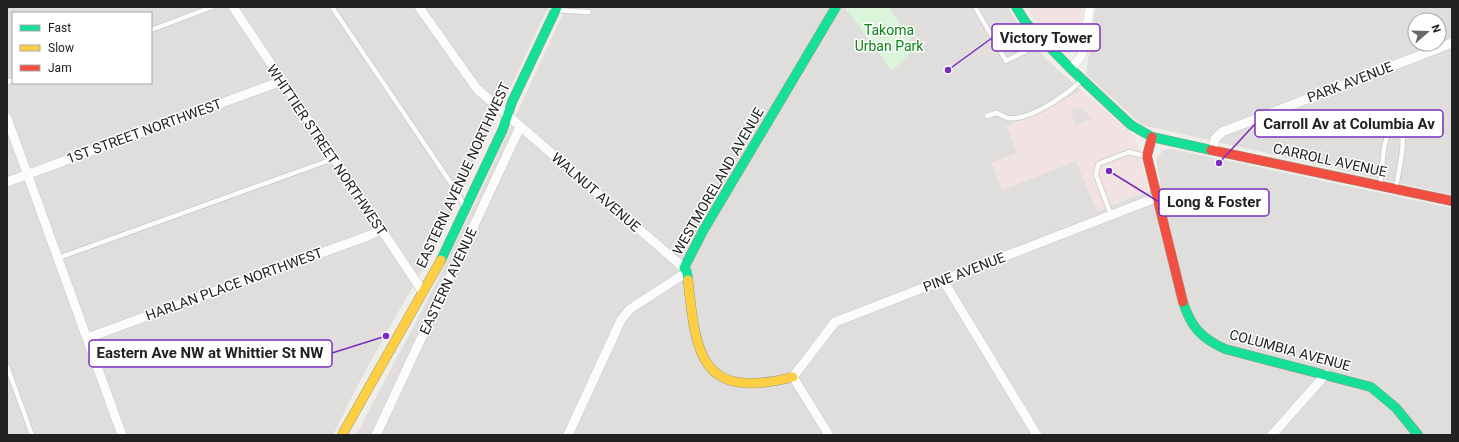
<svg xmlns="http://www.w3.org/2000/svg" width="1459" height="442" font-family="Roboto,sans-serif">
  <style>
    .residential { fill: #dfdedc; fill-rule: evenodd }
    .commercial { fill: #f1e3e1 }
    .religious { fill: #dededc }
    .park { fill: #daf5da }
    .parking { fill: #e0dfde }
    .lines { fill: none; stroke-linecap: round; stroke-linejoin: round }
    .lane-casing { stroke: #c9c8c7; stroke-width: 6 }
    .street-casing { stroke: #c9c8c7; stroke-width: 10 }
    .fast-casing { stroke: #999a82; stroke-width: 10 }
    .slow-casing { stroke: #999a82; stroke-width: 10 }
    .jam-casing { stroke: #999a82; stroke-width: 10 }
    .lane { stroke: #fdfcfc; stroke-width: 4.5 }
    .street { stroke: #fdfcfc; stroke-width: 9 }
    .fast { stroke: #16e098; stroke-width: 9 }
    .slow { stroke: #ffcf43; stroke-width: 9 }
    .jam { stroke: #f24e42; stroke-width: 9 }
    .labels { text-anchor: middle; stroke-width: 3; stroke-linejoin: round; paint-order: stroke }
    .park-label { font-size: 14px; fill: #0c8416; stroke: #fff }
    .street-label { font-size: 14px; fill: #222; stroke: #fff }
    .leader { fill: none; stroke: #7b2cbf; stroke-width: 1.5 }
    .callout-dot { fill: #7b2cbf; stroke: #fff; stroke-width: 1.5 }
    .callout { fill: #fff; stroke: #7b2cbf; stroke-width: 1.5 }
    .callout-label { font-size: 15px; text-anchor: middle; font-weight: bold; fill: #222 }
  </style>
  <rect width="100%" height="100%" fill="#f0eeeb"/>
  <path class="residential" d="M 7,7 L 548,7 L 442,234 L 363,375 L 333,435 L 7,435 ZM 13,13 L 151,13 L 151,83 L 13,83 Z
    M 566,7 L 848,7 L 846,10 L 916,47 L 888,7 L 1008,7 L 1020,28 L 1046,59 L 1082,91 L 1007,126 L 1017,153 L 1002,190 L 1076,161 L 1097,211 L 1161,186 L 1156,159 L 1164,150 L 1172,149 L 1452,208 L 1452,435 L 356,435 L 426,303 L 480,193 Z
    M 1096,7 L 1452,7 L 1452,195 L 1142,125 L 1086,74 ZM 1415,20 L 1439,20 L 1439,44 L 1415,44 Z"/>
  <path class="commercial" d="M 1027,7 L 1083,7 L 1077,47 L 1070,50 L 1062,48 L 1034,18 Z
    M 1082,91 L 1135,136 L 1149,190 L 1097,211 L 1076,161 L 1002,190 L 991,163 L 1017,153 L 1007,126 Z"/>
  <path class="religious" d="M 177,348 L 190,349 L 187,382 L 193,383 L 191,416 L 166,414 L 171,361 L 176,361 Z"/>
  <path class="park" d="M 848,7 L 888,7 L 916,47 L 892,71 L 846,9 Z"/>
  <path class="parking" d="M 585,7 L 617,7 L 608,26 L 581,14 Z
    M 958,7 L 1003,7 L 1022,38 L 1041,59 L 983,87 L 966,43 L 973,38 Z
    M 1080,107 L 1093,118 L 1076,125 L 1070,110 Z
    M 1394,117 L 1410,121 L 1402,160 L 1386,156 Z"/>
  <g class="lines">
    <defs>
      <path id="lane" d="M 332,7 L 459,195 L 464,207
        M 549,7 C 559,12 576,11 589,12
        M 975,7 L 1006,61 L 1024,52 L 1039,39
        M 151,30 L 212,7
        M 7,82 L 13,80
        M 987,116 L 996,113 C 1000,114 1004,117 1008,118 C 1030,121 1066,95 1081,81
        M 1380,185 L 1384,148 L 1393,113 L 1398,114 C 1408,136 1400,164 1396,187
        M 1111,215 L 1096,175 L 1098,164 L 1129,152 L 1145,156
        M 58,258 L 333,159
        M 7,366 L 32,435"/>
      <path id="street" d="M 233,7 L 423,292
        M 419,7 L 477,89 L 684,268
        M 1071,69 L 1082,55 L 1090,7
        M 7,118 L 122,435
        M 1213,149 L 1215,139 L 1222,132 L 1452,43
        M 7,182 L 282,81
        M 943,280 L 1037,435
        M 87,338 L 368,236 L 381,230
        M 376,435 L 520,127
        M 568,435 L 621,320 L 630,309 L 687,272
        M 829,435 L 793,377 L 835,322 L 1158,197
        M 1272,435 L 1326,374"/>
      <path id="fast" d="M 1016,7 L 1026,23 L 1071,69 L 1131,125 L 1152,137 L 1211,150
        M 441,260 L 503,129 L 512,102 L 557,7
        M 688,280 L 687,272 L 684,268 L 703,231 L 836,7
        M 1183,302 C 1191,327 1201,338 1225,349 L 1371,387 L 1396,408 L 1418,435"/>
      <path id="slow" d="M 688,280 C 696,357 701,400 793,377
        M 342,435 L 441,260"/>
      <path id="jam" d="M 1152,137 L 1147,156 L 1183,302
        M 1211,150 L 1452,201"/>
    </defs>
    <use href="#lane" class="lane-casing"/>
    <use href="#street" class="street-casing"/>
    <use href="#fast" class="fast-casing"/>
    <use href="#slow" class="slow-casing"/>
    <use href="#jam" class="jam-casing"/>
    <use href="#lane" class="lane"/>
    <use href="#street" class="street"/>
    <use href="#fast" class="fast"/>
    <use href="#slow" class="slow"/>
    <use href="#jam" class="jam"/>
  </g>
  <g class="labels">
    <g class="park-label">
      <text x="889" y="35">Takoma<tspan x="889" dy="16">Urban Park</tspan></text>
    </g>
    <g class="street-label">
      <text transform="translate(1350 82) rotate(-21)" y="5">PARK AVENUE</text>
      <text transform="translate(144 131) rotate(-20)" y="5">1ST STREET NORTHWEST</text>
      <text transform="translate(327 150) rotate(56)" y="5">WHITTIER STREET NORTHWEST</text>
      <text transform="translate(1330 160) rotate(12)" y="5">CARROLL AVENUE</text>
      <text transform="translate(463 175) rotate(-65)" y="5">EASTERN AVENUE NORTHWEST</text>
      <text transform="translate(718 181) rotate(-60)" y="5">WESTMORELAND AVENUE</text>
      <text transform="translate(596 192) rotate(41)" y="5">WALNUT AVENUE</text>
      <text transform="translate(964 272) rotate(-21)" y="5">PINE AVENUE</text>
      <text transform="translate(448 281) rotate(-65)" y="5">EASTERN AVENUE</text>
      <text transform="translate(234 284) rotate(-20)" y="5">HARLAN PLACE NORTHWEST</text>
      <text transform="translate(1290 350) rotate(15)" y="5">COLUMBIA AVENUE</text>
    </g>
  </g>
  <path class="leader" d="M948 70L992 38M1219 163L1255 124M1109 171L1159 202M386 336L332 353"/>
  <g class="callout-dot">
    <circle cx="948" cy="70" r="4"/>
    <circle cx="1219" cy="163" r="4"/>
    <circle cx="1109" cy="171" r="4"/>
    <circle cx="386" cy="336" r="4"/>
  </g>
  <g class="callout">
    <rect x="992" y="24" width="108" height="27" rx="4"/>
    <rect x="1255" y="110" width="188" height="27" rx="4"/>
    <rect x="1159" y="189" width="110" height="27" rx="4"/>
    <rect x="89" y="340" width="243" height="27" rx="4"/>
  </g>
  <g class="callout-label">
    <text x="1046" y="43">Victory Tower</text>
    <text x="1349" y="129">Carroll Av at Columbia Av</text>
    <text x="1214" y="207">Long &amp; Foster</text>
    <text x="210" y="358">Eastern Ave NW at Whittier St NW</text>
  </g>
  <rect width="1459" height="442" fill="none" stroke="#222222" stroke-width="16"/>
  <rect x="12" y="12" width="140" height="72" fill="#ffffff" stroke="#a7a7a7"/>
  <rect x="20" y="25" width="20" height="6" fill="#16e098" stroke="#a7a7a7"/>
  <text x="48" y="32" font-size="12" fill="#222222">Fast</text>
  <rect x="20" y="45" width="20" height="6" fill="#ffcf43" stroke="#a7a7a7"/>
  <text x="48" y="52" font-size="12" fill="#222222">Slow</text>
  <rect x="20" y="65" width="20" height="6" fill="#f24e42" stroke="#a7a7a7"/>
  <text x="48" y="72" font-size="12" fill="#222222">Jam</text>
  <g transform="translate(1427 32) rotate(70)"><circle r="19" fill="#ffffff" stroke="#a7a7a7"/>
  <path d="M0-3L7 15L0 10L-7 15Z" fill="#6a6968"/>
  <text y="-6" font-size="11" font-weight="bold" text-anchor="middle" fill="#222222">N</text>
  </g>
</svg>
